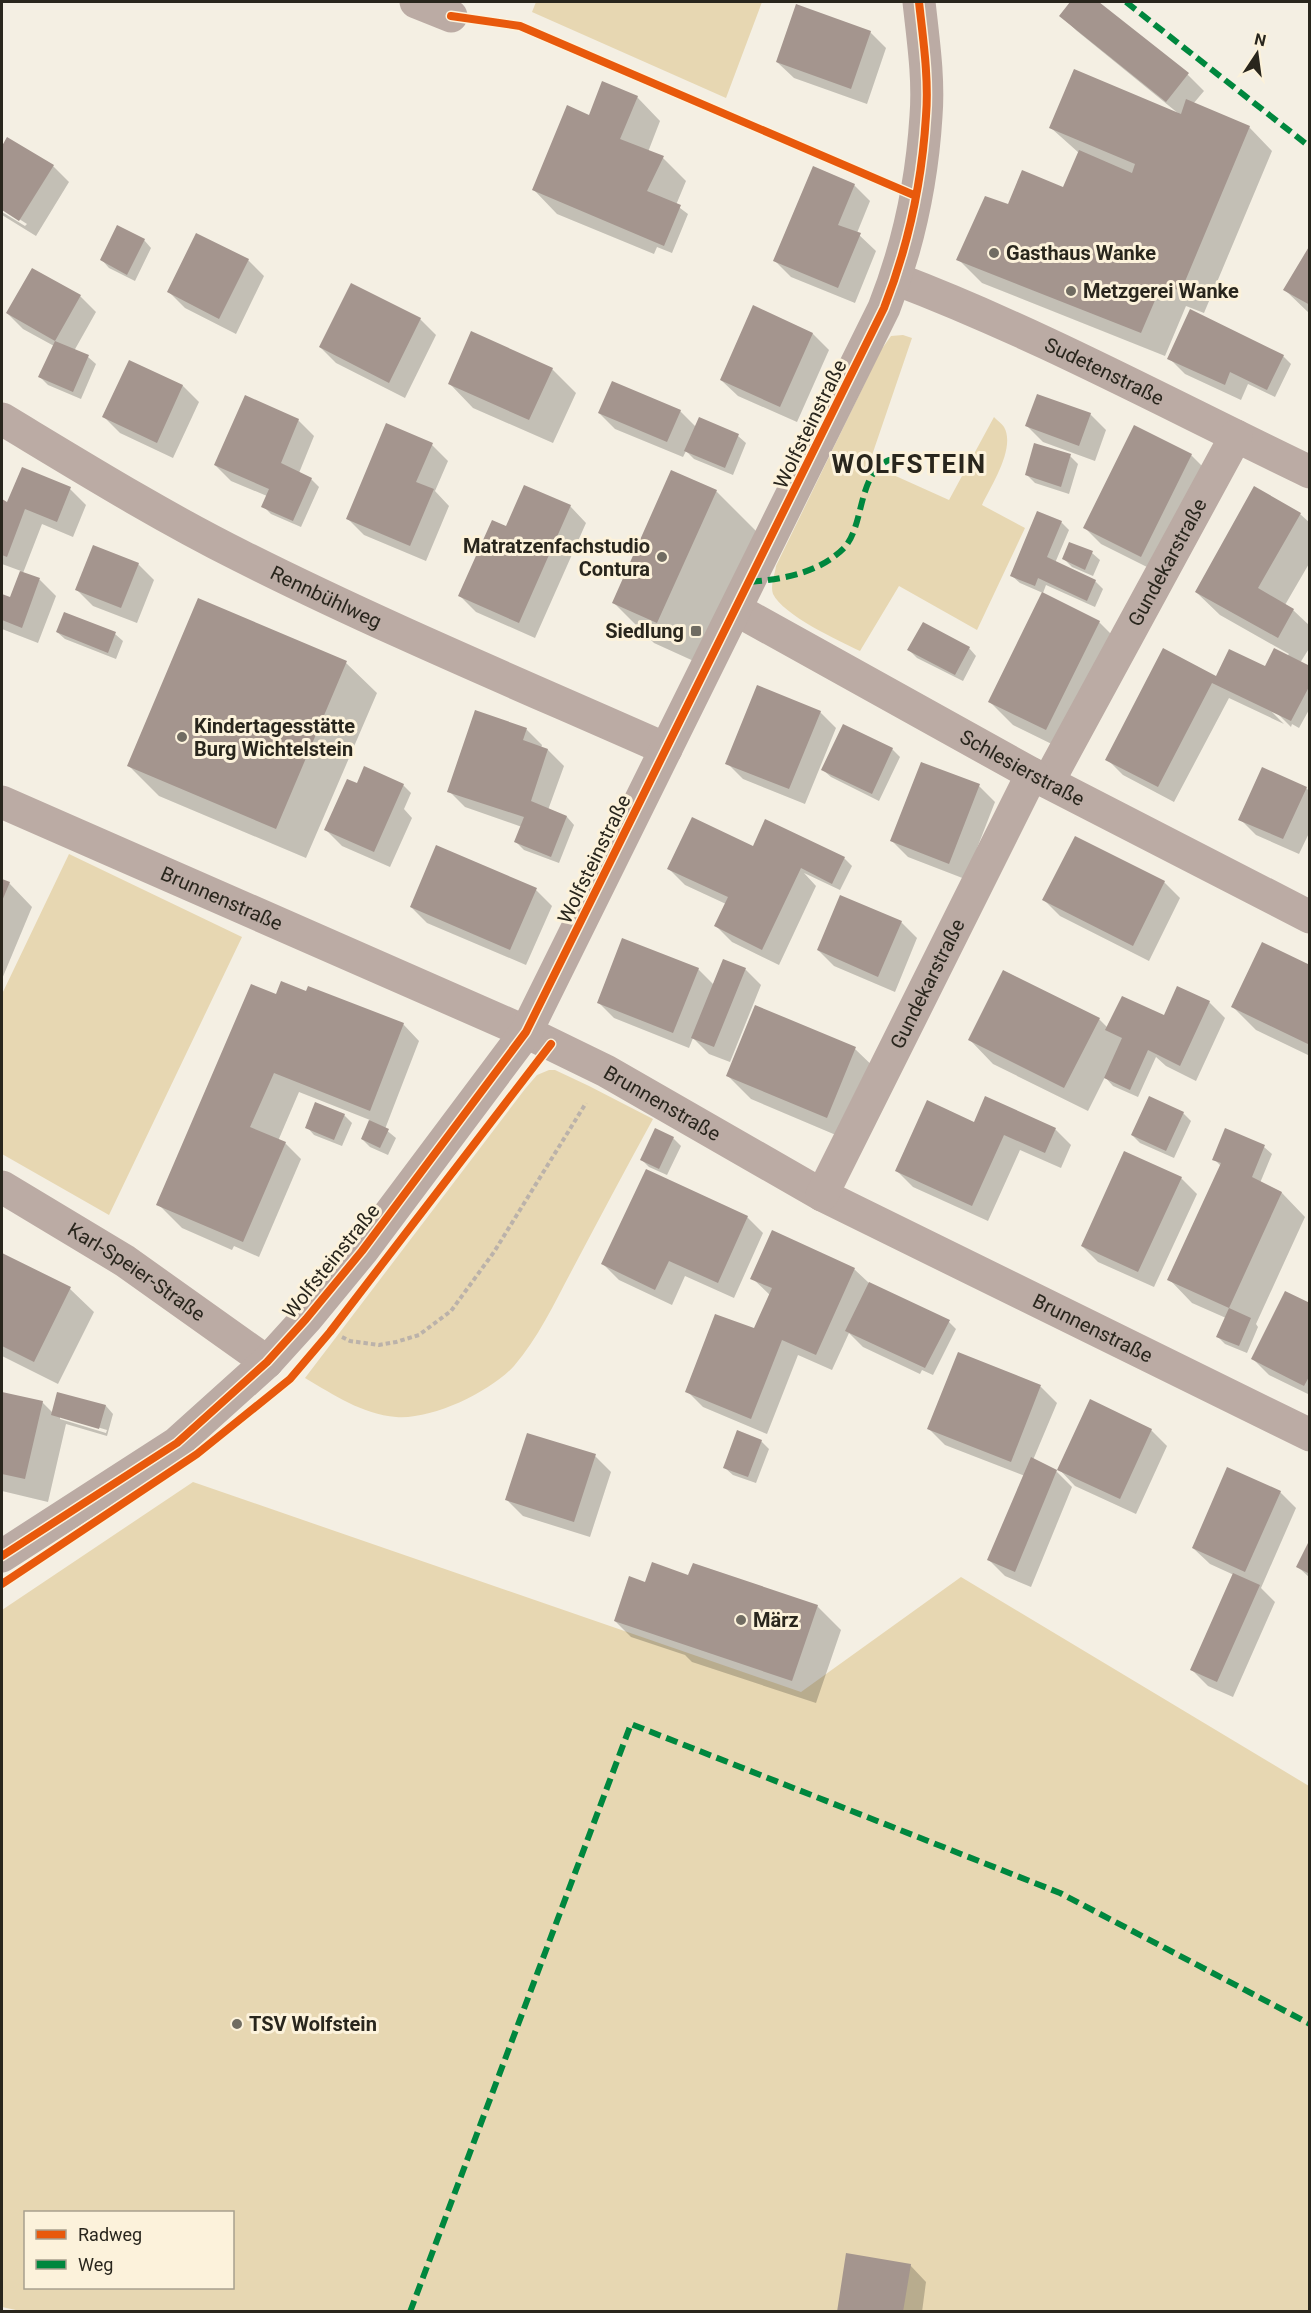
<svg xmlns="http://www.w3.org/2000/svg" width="1311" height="2313" font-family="Roboto,sans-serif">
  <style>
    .green { fill: #e7d7b2; fill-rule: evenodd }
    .shadow { fill: #0003; fill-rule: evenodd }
    .building { fill: #a4958e }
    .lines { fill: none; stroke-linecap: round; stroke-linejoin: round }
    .path { stroke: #bbb2aa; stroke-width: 4; stroke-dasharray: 4.5 3; stroke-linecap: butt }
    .minor { stroke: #bbaba4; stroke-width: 33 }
    .quiet { stroke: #00873e; stroke-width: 6; stroke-dasharray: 12 6; stroke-linecap: butt }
    .cycleway-casing { stroke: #fcf2db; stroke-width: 11 }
    .cycleway { stroke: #e8590c; stroke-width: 8 }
    .poi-dot { fill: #706c62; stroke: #fcf2db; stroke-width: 2 }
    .labels { text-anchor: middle; stroke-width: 6; stroke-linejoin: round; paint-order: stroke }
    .poi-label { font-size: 20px; font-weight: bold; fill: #29261d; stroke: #fcf2db; text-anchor: start }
    .street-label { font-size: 20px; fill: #29261d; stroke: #fcf2db }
    .district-label { font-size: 26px; font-weight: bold; letter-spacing: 1.5px; fill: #29261d; stroke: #fcf2db }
  </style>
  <rect width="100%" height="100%" fill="#f4efe3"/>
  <path class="green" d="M 536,2 L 762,2 L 726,98 L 532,12 Z
    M 903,335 L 912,338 L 869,464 L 949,500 L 994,417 C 997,420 1002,424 1004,427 C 1016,448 991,486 982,505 L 1025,528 L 977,630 L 899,586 L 860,651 C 839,641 783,615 773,594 C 770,586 775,574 776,566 L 881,350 L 891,336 Z
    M 69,854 L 242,937 L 109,1215 L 2,1154 L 2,994 Z
    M 549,1070 L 555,1070 L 589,1086 L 653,1119 C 625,1170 598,1221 571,1272 C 554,1304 538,1338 514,1366 C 490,1392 432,1420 396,1417 C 362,1414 334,1395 305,1378 L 525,1089 L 537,1075 Z
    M 193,1482 L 801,1692 L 961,1577 L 1309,1786 L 1309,2311 L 25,2312 L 2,2307 L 2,1610 ZM 26,2212 L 232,2212 L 232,2288 L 26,2288 Z"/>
  <path class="shadow" d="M 1072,2 L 1096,2 L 1188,75 L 1204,91 L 1193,104 L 1249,127 L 1272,151 L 1204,313 L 1186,306 L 1165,356 L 982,283 L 958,259 L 1015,210 L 1063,189 L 1079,153 L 1051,128 L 1179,114 L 1077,31 L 1061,16 Z
    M 870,32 L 886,48 L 867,104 L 794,78 L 777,62 Z
    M 637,97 L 660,121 L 648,152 L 663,158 L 686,181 L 676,205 L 688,214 L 672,253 L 657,247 L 654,254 L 557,214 L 534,190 L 590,117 Z
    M 8,139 L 53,166 L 69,182 L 36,236 L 2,215 L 2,212 L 25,226 L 27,224 L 2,208 L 2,149 Z
    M 854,185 L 870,201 L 857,233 L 876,251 L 855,303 L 791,277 L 775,261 Z
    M 144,240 L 151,248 L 135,281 L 109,268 L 102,260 Z
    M 1310,248 L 1310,314 L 1285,290 Z
    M 248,260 L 264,276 L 236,334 L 185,308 L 169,292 Z
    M 80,296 L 96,312 L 74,351 L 88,357 L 96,364 L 81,399 L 48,385 L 40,377 L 54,346 L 23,329 L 7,313 Z
    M 754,307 L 813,334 L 829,350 L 797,422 L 738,396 L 721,380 Z
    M 420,319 L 436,335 L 405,398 L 336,363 L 320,347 Z
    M 1283,356 L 1291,364 L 1275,397 L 1248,384 L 1241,400 L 1185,374 L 1169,358 Z
    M 130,362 L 183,386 L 199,402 L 173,458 L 120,433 L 104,417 Z
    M 552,369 L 576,393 L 553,443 L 473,408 L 450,384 Z
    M 680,411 L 696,427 L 738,436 L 746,443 L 733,475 L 694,459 L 686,451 L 683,457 L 615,429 L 599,413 Z
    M 1090,414 L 1106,430 L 1095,461 L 1043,442 L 1027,426 Z
    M 298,420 L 314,436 L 299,473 L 311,479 L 319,487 L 301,527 L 271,514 L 263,506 L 267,496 L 231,481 L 215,465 Z
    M 387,425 L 432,445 L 448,461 L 435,491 L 449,506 L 426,561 L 364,535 L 348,519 Z
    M 1191,455 L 1207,471 L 1157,572 L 1101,544 L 1085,528 Z
    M 1070,456 L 1078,464 L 1069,494 L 1035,483 L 1027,475 Z
    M 23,469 L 70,489 L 86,505 L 73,537 L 42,524 L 23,573 L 40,580 L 56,596 L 38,643 L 2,629 L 2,595 L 11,599 L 21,571 L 2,564 L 2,501 L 8,504 Z
    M 716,491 L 756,531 L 698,663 L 654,643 L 613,602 Z
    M 570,506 L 586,523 L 535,638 L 476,612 L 460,596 L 507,528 Z
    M 1300,514 L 1310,523 L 1310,562 L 1285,605 L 1293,610 L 1310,626 L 1310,647 L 1300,663 L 1310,667 L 1310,708 L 1299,728 L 1292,724 L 1291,727 L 1270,706 L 1268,708 L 1284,724 L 1229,698 L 1174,802 L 1123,775 L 1107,759 L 1216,678 L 1265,668 L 1287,656 L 1289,654 L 1220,615 L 1196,592 Z
    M 1061,522 L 1069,530 L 1055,563 L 1095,581 L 1103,589 L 1095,607 L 1046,585 L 1043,593 L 1020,583 L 1012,576 Z
    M 1070,544 L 1092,553 L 1100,560 L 1093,576 L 1072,567 L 1064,559 Z
    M 138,564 L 154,580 L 137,623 L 93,606 L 77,590 Z
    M 199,600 L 346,663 L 377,693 L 306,858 L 159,796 L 129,766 Z
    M 1099,622 L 1123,646 L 1070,753 L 1013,725 L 990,702 Z
    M 57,632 L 115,634 L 123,641 L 116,659 L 65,639 Z
    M 969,648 L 976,656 L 963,681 L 917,658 L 909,650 Z
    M 820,712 L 836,728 L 805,804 L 743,779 L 727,763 Z
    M 526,729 L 542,745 L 541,748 L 548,750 L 564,766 L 548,810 L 567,817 L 574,825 L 559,863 L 524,850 L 516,842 L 522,827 L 465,807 L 449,791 Z
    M 892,749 L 900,757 L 879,801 L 831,777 L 823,770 Z
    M 358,785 L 403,785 L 411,793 L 404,809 L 412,818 L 390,867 L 342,846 L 326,830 Z
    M 979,786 L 995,802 L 965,879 L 908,857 L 892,841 Z
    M 1306,788 L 1310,792 L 1310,831 L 1299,854 L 1256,835 L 1240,819 Z
    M 1076,838 L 1164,882 L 1180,898 L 1149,961 L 1060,916 L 1044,900 Z
    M 759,850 L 844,858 L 852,866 L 840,890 L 804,873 L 816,886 L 779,965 L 732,942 L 716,926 L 726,904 L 685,885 L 669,869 Z
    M 2,880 L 9,883 L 32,907 L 2,979 Z
    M 536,890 L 552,906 L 526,965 L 427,923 L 411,907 Z
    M 901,922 L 917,938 L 895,992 L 834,966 L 818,950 Z
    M 1310,966 L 1310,1056 L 1256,1030 L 1233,1007 Z
    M 698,969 L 714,985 L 745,969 L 761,985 L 730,1062 L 709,1054 L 693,1038 L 689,1048 L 614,1018 L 598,1002 Z
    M 251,986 L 277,996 L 307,993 L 403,1024 L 419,1041 L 385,1129 L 396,1138 L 388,1155 L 370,1147 L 362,1139 L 370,1120 L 299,1092 L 278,1141 L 285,1143 L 301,1159 L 259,1257 L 234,1246 L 232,1250 L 182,1228 L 158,1204 Z
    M 1209,1002 L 1225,1018 L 1196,1081 L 1166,1066 L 1156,1057 L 1138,1097 L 1113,1086 L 1105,1077 L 1088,1111 L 993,1064 L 970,1040 L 1099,1019 L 1108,1028 L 1165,1017 Z
    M 855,1049 L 879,1072 L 850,1141 L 751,1099 L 728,1076 Z
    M 1183,1113 L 1191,1121 L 1174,1158 L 1140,1143 L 1132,1135 Z
    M 344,1115 L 352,1123 L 342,1146 L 314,1135 L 307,1127 Z
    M 975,1124 L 1055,1129 L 1071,1145 L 1061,1168 L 1020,1150 L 988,1221 L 913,1187 L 897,1171 Z
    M 673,1138 L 681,1146 L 667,1175 L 649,1167 L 642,1160 Z
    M 1264,1147 L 1272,1154 L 1260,1183 L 1282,1193 L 1305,1217 L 1256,1324 L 1258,1327 L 1247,1353 L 1225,1344 L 1217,1336 L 1226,1318 L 1192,1303 L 1169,1279 L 1221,1166 L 1214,1159 Z
    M 1181,1178 L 1197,1194 L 1154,1287 L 1098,1262 L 1082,1246 Z
    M 747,1217 L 763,1233 L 734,1298 L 685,1276 L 672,1305 L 619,1280 L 603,1264 Z
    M 2,1255 L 70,1289 L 94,1312 L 58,1384 L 2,1356 Z
    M 854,1269 L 869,1283 L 949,1322 L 956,1329 L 933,1375 L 922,1370 L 920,1374 L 863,1347 L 849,1333 L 832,1370 L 798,1355 L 767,1434 L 703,1407 L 687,1391 L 755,1330 L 770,1295 L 752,1278 Z
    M 1310,1305 L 1310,1395 L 1269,1375 L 1253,1359 Z
    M 959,1354 L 1041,1387 L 1057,1403 L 1033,1460 L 1056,1471 L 1072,1487 L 1031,1587 L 1005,1576 L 989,1560 L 1025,1476 L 945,1445 L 929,1429 Z
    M 2,1393 L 42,1402 L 53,1413 L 106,1406 L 113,1414 L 107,1436 L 66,1424 L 48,1502 L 2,1491 ZM 60,1416 L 107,1430 L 106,1433 L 60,1419 Z
    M 1151,1430 L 1167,1446 L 1136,1514 L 1075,1486 L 1059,1469 Z
    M 761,1441 L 769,1449 L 756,1483 L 733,1475 L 725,1468 Z
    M 595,1456 L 611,1472 L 590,1537 L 523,1516 L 507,1500 Z
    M 1280,1492 L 1296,1508 L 1261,1588 L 1275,1602 L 1233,1697 L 1208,1686 L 1192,1670 L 1234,1575 L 1210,1564 L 1193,1548 Z
    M 1310,1543 L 1310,1578 L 1298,1567 Z
    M 687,1576 L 817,1606 L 841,1630 L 816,1703 L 692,1662 L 685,1655 L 631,1637 L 615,1621 L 646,1584 Z
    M 910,2265 L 926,2282 L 922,2312 L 838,2312 Z"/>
  <path class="building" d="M 1070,2 L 1099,2 L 1189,73 L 1166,102 L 1059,16 Z
    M 796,4 L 871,31 L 851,89 L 776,62 Z
    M 1074,69 L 1181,114 L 1186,99 L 1250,126 L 1181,291 L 1162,284 L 1141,333 L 956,260 L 985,196 L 1008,204 L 1022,170 L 1063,187 L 1079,150 L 1132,173 L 1135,164 L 1049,128 Z
    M 602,81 L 638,96 L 620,139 L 664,156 L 647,191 L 681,205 L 664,246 L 532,190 L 567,105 L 589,115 Z
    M 7,137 L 54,165 L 19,221 L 2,210 L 2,146 Z
    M 813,166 L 855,184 L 838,225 L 861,233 L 838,288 L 773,261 Z
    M 117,225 L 145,239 L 127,275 L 100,260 Z
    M 196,233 L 249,259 L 219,319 L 167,292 Z
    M 1310,245 L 1310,305 L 1283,290 Z
    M 32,268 L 81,295 L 55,341 L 89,355 L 73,392 L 38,377 L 55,341 L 6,313 Z
    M 351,283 L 421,318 L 389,383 L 319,347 Z
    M 753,305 L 813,333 L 780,407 L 720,380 Z
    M 1190,309 L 1284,355 L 1267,390 L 1230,372 L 1225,385 L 1167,359 Z
    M 471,331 L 553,368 L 529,420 L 448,384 Z
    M 129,360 L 183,385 L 157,443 L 102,417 Z
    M 612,381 L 681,410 L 667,442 L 598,413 Z
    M 1037,394 L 1091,413 L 1079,446 L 1025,426 Z
    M 245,395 L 299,419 L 281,463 L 312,478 L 293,521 L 261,507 L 269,489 L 214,465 Z
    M 699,417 L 739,434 L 725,468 L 684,451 Z
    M 386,423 L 433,443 L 416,482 L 434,489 L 410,546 L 346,519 Z
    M 1134,425 L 1192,454 L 1141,557 L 1083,528 Z
    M 1034,443 L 1071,454 L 1061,487 L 1025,475 Z
    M 22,467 L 71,487 L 57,522 L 25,509 L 7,557 L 2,555 L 2,499 L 7,502 Z
    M 671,470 L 717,490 L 657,623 L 612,603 Z
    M 524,485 L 571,505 L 519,623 L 458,596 L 492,520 L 506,526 Z
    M 1254,486 L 1301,513 L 1258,588 L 1294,609 L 1278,638 L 1195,592 Z
    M 1037,511 L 1062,521 L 1047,557 L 1096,580 L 1087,601 L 1038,578 L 1035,586 L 1010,576 Z
    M 1069,542 L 1093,551 L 1085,570 L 1062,559 Z
    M 93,545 L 139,563 L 121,608 L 75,590 Z
    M 20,571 L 40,578 L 22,628 L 2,620 L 2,594 L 10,597 Z
    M 1042,592 L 1100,621 L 1046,730 L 988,702 Z
    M 198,598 L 347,661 L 276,829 L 127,766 Z
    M 64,612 L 116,632 L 108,653 L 56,632 Z
    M 923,622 L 970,647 L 955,675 L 907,650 Z
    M 1163,648 L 1216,676 L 1229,649 L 1265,666 L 1274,648 L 1310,666 L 1310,685 L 1291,721 L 1212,683 L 1158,787 L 1105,760 Z
    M 757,685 L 821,711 L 789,789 L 725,764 Z
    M 475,710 L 527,728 L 523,740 L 548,749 L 531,801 L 567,816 L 551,857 L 514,842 L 524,817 L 447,792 Z
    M 843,724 L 893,748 L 872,794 L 821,770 Z
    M 921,762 L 980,784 L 949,864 L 890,841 Z
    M 364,766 L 404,784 L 374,852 L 324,830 L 347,779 L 357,783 Z
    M 1262,767 L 1307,787 L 1283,839 L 1238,820 Z
    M 692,817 L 753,846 L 765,819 L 845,857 L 832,884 L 801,868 L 762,950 L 714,926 L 728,897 L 667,869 Z
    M 1075,836 L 1165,881 L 1133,946 L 1042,900 Z
    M 436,845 L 537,888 L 510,950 L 410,907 Z
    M 2,879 L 10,882 L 2,901 Z
    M 840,895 L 902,921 L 878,977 L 817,950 Z
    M 622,938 L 699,968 L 673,1033 L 597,1003 Z
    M 1262,942 L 1310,965 L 1310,1045 L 1231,1007 Z
    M 723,959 L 746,968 L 714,1047 L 691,1038 Z
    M 1003,970 L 1100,1018 L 1064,1088 L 968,1040 Z
    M 281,981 L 306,991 L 308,986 L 404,1023 L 370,1111 L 274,1073 L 250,1127 L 286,1142 L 243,1242 L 156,1205 L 251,984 L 276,994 Z
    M 1177,986 L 1210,1001 L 1180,1066 L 1148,1050 L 1130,1090 L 1104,1078 L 1122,1038 L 1105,1030 L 1122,996 L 1164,1015 Z
    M 755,1005 L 856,1047 L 827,1118 L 726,1076 Z
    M 985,1096 L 1056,1128 L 1045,1153 L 1004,1135 L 972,1206 L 895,1171 L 927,1100 L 974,1122 Z
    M 1149,1096 L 1184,1112 L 1166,1151 L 1131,1135 Z
    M 315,1102 L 345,1114 L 334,1140 L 305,1128 Z
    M 369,1120 L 389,1129 L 380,1148 L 361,1139 Z
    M 655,1128 L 674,1137 L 659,1169 L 640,1160 Z
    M 1225,1128 L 1265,1145 L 1252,1177 L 1282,1192 L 1229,1308 L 1167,1280 L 1221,1163 L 1212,1160 Z
    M 1124,1151 L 1182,1177 L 1138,1272 L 1081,1246 Z
    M 646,1169 L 748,1216 L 718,1283 L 669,1261 L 655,1290 L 601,1264 Z
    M 772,1230 L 855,1268 L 816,1355 L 782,1340 L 751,1419 L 685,1392 L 715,1314 L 754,1328 L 772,1288 L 750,1279 Z
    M 2,1253 L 71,1287 L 34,1362 L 2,1346 Z
    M 869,1282 L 950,1320 L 925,1368 L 845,1331 Z
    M 1285,1291 L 1310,1303 L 1310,1375 L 1304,1386 L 1251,1359 Z
    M 1229,1308 L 1251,1318 L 1239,1346 L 1216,1337 Z
    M 958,1352 L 1041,1385 L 1011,1462 L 927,1429 Z
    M 2,1392 L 43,1401 L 25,1479 L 2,1474 Z
    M 57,1392 L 106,1405 L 99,1429 L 51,1415 Z
    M 1090,1399 L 1152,1429 L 1120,1499 L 1057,1470 Z
    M 737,1430 L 762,1440 L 748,1477 L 723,1468 Z
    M 527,1433 L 596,1454 L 574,1522 L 505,1500 Z
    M 1031,1457 L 1057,1470 L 1015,1572 L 987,1560 Z
    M 1227,1467 L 1281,1491 L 1245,1572 L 1192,1548 Z
    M 1310,1539 L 1310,1574 L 1296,1567 Z
    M 652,1562 L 688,1575 L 693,1563 L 818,1605 L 792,1681 L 614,1621 L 629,1576 L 645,1582 Z
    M 1233,1573 L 1260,1585 L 1217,1682 L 1190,1670 Z
    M 846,2253 L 911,2264 L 903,2312 L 837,2312 Z"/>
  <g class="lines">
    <path class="path" d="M 342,1337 L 350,1341 L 379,1345 L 396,1342 L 419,1335 L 451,1311 L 494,1252 L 586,1103"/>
    <g class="minor">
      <path d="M 416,2 L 451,16"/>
      <path id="s1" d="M 896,279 C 1038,333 1172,406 1310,472"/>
      <path id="s2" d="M 2,419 C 80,466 159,515 241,556 C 380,626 524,686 666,749"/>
      <path id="s3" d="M 737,610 L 1032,774 L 1310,917"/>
      <path id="s4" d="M 1048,782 L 1236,436"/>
      <path id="s5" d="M 2,802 L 526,1032 L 606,1071 L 822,1195 L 1310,1435"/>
      <path id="s6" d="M 2,1187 L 125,1261 L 267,1362"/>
      <path id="s7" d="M 822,1195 L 1032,774"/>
      <path d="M 2,1556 L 177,1443 L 267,1362 L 306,1319 L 362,1251 L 526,1032 L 884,308 C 908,247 922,181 926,116 C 929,78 923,39 919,2"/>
    </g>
    <path class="quiet" d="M 1126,2 L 1310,147
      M 750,582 C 784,579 819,573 844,548 C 865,525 857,474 889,460 L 919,466
      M 410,2312 L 631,1724 L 1060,1893 L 1310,2024"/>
    <defs>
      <path id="cycleway" d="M 451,16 L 520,26 L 916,196
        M 2,1556 L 177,1443 L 267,1362 L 306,1319 L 362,1251 L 526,1032 L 884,308 C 908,247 922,181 926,116 C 929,78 923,39 919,2
        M 2,1584 L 197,1454 L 290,1379 L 330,1332 L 551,1044"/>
    </defs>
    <use href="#cycleway" class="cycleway-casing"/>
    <use href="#cycleway" class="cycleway"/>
  </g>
  <g class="poi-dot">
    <circle cx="994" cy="253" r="6"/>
    <circle cx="1071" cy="291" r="6"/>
    <circle cx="662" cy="557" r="6"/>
    <rect x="690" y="625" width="12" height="12" rx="3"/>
    <circle cx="182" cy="737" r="6"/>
    <circle cx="741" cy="1620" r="6"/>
    <circle cx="237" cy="2024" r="6"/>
  </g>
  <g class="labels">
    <g class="poi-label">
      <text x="1006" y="260">Gasthaus Wanke</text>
      <text x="1083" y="298">Metzgerei Wanke</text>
      <text x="650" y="553" text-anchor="end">Matratzenfachstudio<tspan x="650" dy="23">Contura</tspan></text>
      <text x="684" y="638" text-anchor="end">Siedlung</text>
      <text x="194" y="733">Kindertagesstätte<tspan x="194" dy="23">Burg Wichtelstein</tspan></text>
      <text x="753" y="1627">März</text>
      <text x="249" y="2031">TSV Wolfstein</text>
    </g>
    <g class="street-label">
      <text dy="7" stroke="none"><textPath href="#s1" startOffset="228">Sudetenstraße</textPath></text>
      <text transform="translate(810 424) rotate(-64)" y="7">Wolfsteinstraße</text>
      <text dy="7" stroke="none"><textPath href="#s4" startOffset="250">Gundekarstraße</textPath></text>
      <text dy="7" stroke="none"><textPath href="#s2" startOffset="370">Rennbühlweg</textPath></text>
      <text dy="7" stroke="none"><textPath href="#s3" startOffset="326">Schlesierstraße</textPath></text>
      <text transform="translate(594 859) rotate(-64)" y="7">Wolfsteinstraße</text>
      <text dy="7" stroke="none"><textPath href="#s5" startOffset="240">Brunnenstraße</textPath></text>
      <text dy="7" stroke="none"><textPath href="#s7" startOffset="236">Gundekarstraße</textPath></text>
      <text dy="7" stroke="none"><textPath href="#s5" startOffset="726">Brunnenstraße</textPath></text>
      <text transform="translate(331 1261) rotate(-51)" y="7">Wolfsteinstraße</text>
      <text dy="7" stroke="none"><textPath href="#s6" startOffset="159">Karl-Speier-Straße</textPath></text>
      <text dy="7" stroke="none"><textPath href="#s5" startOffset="1212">Brunnenstraße</textPath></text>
    </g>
    <g class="district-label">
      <text x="909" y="473">WOLFSTEIN</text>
    </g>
  </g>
  <rect width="1311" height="2313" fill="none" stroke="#29261d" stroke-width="6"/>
  <rect x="24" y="2211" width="210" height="78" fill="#fcf2db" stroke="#a8a08f" stroke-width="1.5"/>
  <rect x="36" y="2230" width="30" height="9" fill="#e8590c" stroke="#a8a08f" stroke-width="1.5"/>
  <text x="78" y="2241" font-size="18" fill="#29261d">Radweg</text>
  <rect x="36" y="2260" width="30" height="9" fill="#00873e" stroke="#a8a08f" stroke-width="1.5"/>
  <text x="78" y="2271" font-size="18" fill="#29261d">Weg</text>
  <g transform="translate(1257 54) rotate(13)" stroke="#fcf2db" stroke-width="4.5" paint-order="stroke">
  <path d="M0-4.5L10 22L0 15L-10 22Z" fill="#29261d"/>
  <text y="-9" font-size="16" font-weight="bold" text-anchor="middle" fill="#29261d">N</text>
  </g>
</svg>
